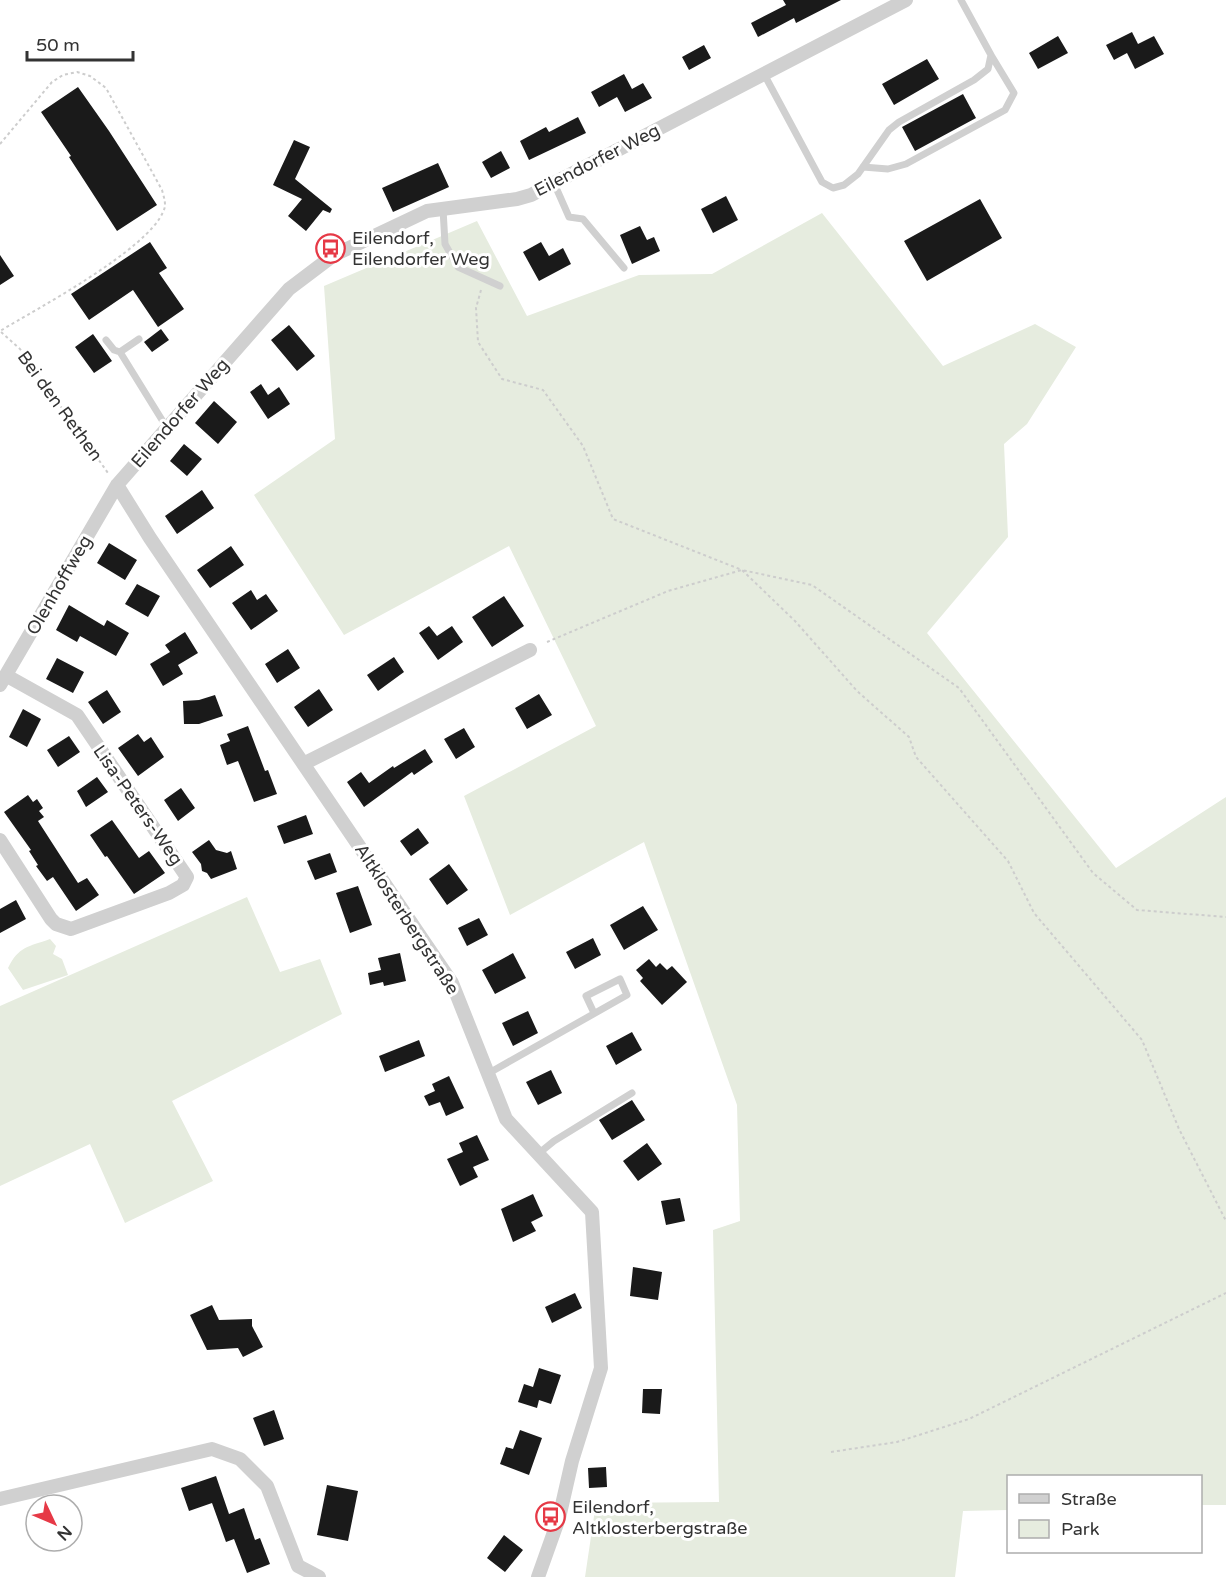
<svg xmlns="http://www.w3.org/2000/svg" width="1226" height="1577" font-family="'Varela Round',sans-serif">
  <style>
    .green { fill: #e6ecdf }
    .building { fill: #1a1a1a }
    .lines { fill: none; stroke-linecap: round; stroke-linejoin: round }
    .path { stroke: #cdcdcd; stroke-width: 2; stroke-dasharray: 3 3; stroke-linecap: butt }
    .service { stroke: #d0d0d0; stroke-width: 7 }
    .minor { stroke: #d0d0d0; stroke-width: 14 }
    .labels { text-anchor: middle; stroke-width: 6; stroke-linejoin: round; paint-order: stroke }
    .street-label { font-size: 18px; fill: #333; stroke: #fff }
    .poi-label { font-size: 18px; fill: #333; stroke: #fff; text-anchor: start }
  </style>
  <rect width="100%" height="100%" fill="#fff"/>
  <path class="green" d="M 822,213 L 943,366 L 1035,324 L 1076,347 L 1027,424 L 1004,444 L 1008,537 L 927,633 L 1116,868 L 1226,797 L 1226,1505 L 1201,1505 L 1200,1476 L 1008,1476 L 1008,1510 L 963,1511 L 955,1577 L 585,1577 L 596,1503 L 719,1502 L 713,1230 L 740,1221 L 737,1105 L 644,842 L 510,915 L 464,796 L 596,726 L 509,546 L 344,635 L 254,495 L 335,439 L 324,286 L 477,221 L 527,316 L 639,275 L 712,274 Z
    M 247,897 L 280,972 L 320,959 L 342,1014 L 172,1101 L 213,1181 L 125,1223 L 90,1144 L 0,1186 L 0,1006 Z
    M 50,939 L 56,946 L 53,954 L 62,959 L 68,975 L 23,990 L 8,968 C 19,946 28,947 50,939 Z"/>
  <path class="building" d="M 783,0 L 841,0 L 796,23 L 794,18 L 758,37 L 751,23 L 786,5 Z
    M 1132,32 L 1138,44 L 1154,36 L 1164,54 L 1135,69 L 1127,53 L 1114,60 L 1106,45 Z
    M 1058,36 L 1068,53 L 1038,69 L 1029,53 Z
    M 704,45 L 711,58 L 689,70 L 682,57 Z
    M 927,59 L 939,79 L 894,105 L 882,84 Z
    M 624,74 L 632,89 L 643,83 L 652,98 L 625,112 L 617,97 L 599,107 L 591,92 Z
    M 78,87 L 109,131 L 157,205 L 117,231 L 69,157 L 71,156 L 41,112 Z
    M 963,94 L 976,118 L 915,151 L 902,127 Z
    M 578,117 L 586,133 L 529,160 L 520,141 L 546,127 L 549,132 Z
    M 294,140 L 310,147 L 295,179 L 332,209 L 330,213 L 323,210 L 306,231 L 288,216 L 302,199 L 273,185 Z
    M 501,151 L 510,168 L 491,178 L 482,162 Z
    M 438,163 L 449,187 L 393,212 L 382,188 Z
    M 726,196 L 738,220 L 713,233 L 701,209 Z
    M 980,199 L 1002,238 L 927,281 L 904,241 Z
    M 640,226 L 647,240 L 654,237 L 660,251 L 632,264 L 620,235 Z
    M 150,242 L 167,268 L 159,273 L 184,309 L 158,327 L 133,290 L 89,320 L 71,294 Z
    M 541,242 L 549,256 L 563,248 L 571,264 L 539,281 L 523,252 Z
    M 0,255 L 14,276 L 0,285 Z
    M 289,325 L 315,356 L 297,371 L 271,340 Z
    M 161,329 L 169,340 L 152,352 L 144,342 Z
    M 93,334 L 112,361 L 94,373 L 75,347 Z
    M 261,384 L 268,395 L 279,387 L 290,404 L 268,419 L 250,392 Z
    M 214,401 L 237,422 L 218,444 L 195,423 Z
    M 184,444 L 202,459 L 187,476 L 170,461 Z
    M 202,490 L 214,508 L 177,534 L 165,516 Z
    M 109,543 L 137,560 L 125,580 L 97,563 Z
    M 231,546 L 244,565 L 210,588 L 197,570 Z
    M 137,584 L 160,596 L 148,617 L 125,604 Z
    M 251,590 L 257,600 L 266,594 L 278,611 L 251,630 L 232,603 Z
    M 504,596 L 524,626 L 492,647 L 472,617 Z
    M 69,605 L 104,626 L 107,620 L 129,633 L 116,656 L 80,636 L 77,642 L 56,630 Z
    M 429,626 L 437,636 L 452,626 L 463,642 L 438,660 L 419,633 Z
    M 185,632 L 198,653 L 178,665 L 183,674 L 163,686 L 150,664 L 170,652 L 165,645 Z
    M 288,649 L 300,668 L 277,683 L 265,664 Z
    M 394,657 L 404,672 L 378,691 L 367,675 Z
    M 57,658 L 84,672 L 73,693 L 46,679 Z
    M 319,689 L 333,710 L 308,727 L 294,707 Z
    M 107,690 L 121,712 L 103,724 L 88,702 Z
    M 539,694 L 552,715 L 527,729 L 515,708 Z
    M 215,695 L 223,716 L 199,724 L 184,724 L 183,701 L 199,700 Z
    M 23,709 L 41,719 L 27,747 L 9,737 Z
    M 248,726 L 265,771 L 268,770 L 277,794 L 254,802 L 238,761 L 227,765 L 220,745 L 230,741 L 227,734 Z
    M 464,728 L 475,747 L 456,759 L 444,739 Z
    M 138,734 L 144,742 L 151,737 L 164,757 L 138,776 L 118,748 Z
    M 69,736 L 80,752 L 58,767 L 47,750 Z
    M 425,749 L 433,762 L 414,775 L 412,772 L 364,807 L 347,782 L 361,772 L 369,783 L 393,766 L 394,768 Z
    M 97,777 L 108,792 L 86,807 L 77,791 Z
    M 181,788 L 195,808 L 178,821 L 164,800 Z
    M 28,795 L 33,802 L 37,799 L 43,808 L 39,811 L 44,817 L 38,821 L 78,883 L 87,878 L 99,895 L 76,911 L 53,877 L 47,881 L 36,866 L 38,865 L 29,851 L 31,850 L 4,812 Z
    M 306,815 L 313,834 L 284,844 L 277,826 Z
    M 112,820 L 139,858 L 149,851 L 165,873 L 134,894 L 107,856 L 105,857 L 90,835 Z
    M 418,828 L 429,843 L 411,856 L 400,841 Z
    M 209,840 L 216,850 L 227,853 L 231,851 L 237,869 L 211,879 L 207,873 L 202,871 L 201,864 L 192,852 Z
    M 330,853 L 337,872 L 315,880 L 307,861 Z
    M 449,864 L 468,890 L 447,905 L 429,879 Z
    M 358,886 L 372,925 L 350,933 L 336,893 Z
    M 16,900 L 26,919 L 0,933 L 0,909 Z
    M 643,906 L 658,930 L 624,950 L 610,925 Z
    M 479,918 L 488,935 L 467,946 L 458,928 Z
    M 593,938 L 601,955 L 575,969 L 566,952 Z
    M 400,953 L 406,981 L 384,986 L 383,982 L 370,985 L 368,973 L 381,970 L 378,958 Z
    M 513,953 L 526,978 L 495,994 L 482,970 Z
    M 649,959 L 656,967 L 660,963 L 667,970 L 672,966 L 687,982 L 662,1005 L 640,981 L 643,978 L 636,970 Z
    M 528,1011 L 538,1033 L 513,1046 L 502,1023 Z
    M 632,1032 L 642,1050 L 616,1065 L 606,1046 Z
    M 419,1040 L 425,1056 L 385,1072 L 379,1056 Z
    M 551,1070 L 562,1093 L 538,1105 L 526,1082 Z
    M 449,1076 L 464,1108 L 446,1116 L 440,1102 L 429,1106 L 424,1096 L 435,1091 L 432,1084 Z
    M 632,1100 L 645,1120 L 612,1140 L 599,1120 Z
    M 477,1135 L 489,1160 L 473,1167 L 478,1177 L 460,1186 L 447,1159 L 463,1152 L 459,1143 Z
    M 647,1143 L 662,1164 L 638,1181 L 623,1161 Z
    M 533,1194 L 543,1216 L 531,1222 L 536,1231 L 513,1242 L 501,1209 Z
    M 680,1198 L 685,1221 L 666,1225 L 661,1201 Z
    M 633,1267 L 662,1272 L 658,1300 L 630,1296 Z
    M 575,1293 L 582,1308 L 552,1323 L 545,1307 Z
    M 212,1305 L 219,1320 L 252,1319 L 252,1326 L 263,1347 L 243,1357 L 238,1348 L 207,1350 L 190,1315 Z
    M 539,1368 L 561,1375 L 551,1404 L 539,1400 L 537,1408 L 518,1402 L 524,1384 L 533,1387 Z
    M 643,1389 L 662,1389 L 660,1414 L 642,1413 Z
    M 274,1410 L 284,1439 L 264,1446 L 253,1418 Z
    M 520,1430 L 542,1438 L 529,1475 L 500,1464 L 506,1447 L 513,1449 Z
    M 606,1467 L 607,1487 L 589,1488 L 588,1468 Z
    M 216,1476 L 229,1514 L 244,1508 L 255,1540 L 260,1538 L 270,1564 L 247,1573 L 234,1539 L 226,1542 L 212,1503 L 189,1511 L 181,1488 Z
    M 327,1485 L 358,1491 L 348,1541 L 317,1535 Z
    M 504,1535 L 523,1550 L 505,1572 L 487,1558 Z"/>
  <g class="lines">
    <path class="path" d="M 0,144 L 52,82 L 63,75 L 77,72 L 90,76 L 106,88 L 162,190 C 164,198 167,205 163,212 C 147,250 37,309 0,331 L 20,349 L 108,473
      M 481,290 L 476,308 L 478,342 L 502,379 L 543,390 L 583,446 L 613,519 L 742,570 L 795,621 L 857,691 L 909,737 L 916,757 L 1008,861 L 1034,913 L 1142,1040 L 1179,1129 L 1226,1221
      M 547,642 L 668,591 L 742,570 L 812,585 L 959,688 L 1093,873 L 1137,910 L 1226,917
      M 831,1452 L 897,1442 L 969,1419 L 1226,1293"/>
    <path class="service" d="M 764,74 L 822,182 L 833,188 L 844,185 L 858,174 L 889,130 L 899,122 L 974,80 L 988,69 L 991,55 L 961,0
      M 863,167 L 888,169 L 906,164 L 1005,110 L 1014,93 L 991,55
      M 554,183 L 569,217 L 583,219 L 624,268
      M 443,209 L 445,244 L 458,267 L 500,286
      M 139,339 L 120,352 L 167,428
      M 106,340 L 114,350 L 120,352
      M 489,1073 L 627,995 L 620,979 L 586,996 L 594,1013
      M 538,1154 L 554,1141 L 632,1093"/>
    <path class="minor" d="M 117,485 L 150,538 L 452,983 L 506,1119 L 592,1212 L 601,1368 L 572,1461 L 559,1518 L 538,1577
      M 0,685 L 117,485 L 289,289 L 334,255 L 427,211 L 517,199 L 531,195 L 906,0
      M 305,763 L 530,650
      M 0,840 L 51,919 L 56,924 L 71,929 L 169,893 L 183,885 L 187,877 L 77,715 L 7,676
      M 0,1499 L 212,1449 L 240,1459 L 267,1486 L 298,1566 L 319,1577"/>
  </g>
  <defs>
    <symbol id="bus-ring" viewBox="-11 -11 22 22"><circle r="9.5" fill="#fff" stroke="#e63946" stroke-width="1.5"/><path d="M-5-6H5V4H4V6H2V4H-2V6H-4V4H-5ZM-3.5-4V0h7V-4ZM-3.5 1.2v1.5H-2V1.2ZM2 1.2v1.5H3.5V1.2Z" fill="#e63946"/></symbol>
  </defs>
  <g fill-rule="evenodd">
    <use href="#bus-ring" x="314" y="232" width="33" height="33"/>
    <use href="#bus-ring" x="534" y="1500" width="33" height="33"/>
  </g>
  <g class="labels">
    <g class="street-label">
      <text transform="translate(597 160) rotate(-27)" y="6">Eilendorfer Weg</text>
      <text transform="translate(60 406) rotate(54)" y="6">Bei den Rethen</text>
      <text transform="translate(180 413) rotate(-49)" y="6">Eilendorfer Weg</text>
      <text transform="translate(59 585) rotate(-60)" y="6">Olenhoffweg</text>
      <text transform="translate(138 805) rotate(55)" y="6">Lisa-Peters-Weg</text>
      <text transform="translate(407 919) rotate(57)" y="6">Altklosterbergstraße</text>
    </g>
    <g class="poi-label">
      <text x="352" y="244">Eilendorf,<tspan x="352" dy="21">Eilendorfer Weg</tspan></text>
      <text x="572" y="1513">Eilendorf,<tspan x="572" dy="21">Altklosterbergstraße</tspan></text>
    </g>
  </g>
  <rect x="1007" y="1475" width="195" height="78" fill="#ffffff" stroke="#adadad" stroke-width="1.5"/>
  <rect x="1019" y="1494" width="30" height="9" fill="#d0d0d0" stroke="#adadad" stroke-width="1.5"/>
  <text x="1061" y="1505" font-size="18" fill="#333333">Straße</text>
  <rect x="1019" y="1520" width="30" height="18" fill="#e6ecdf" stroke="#adadad" stroke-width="1.5"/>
  <text x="1061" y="1535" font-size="18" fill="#333333">Park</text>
  <g transform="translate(54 1523) rotate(134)"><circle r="28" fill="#ffffff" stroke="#adadad" stroke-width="1.5"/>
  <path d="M0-4.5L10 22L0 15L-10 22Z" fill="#e63946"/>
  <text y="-9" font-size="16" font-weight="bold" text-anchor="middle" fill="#333333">N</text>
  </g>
  <path d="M27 51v9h106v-9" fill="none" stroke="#333333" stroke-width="3"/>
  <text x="36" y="51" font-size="18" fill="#333333" stroke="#ffffff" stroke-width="4.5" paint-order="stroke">50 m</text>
</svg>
